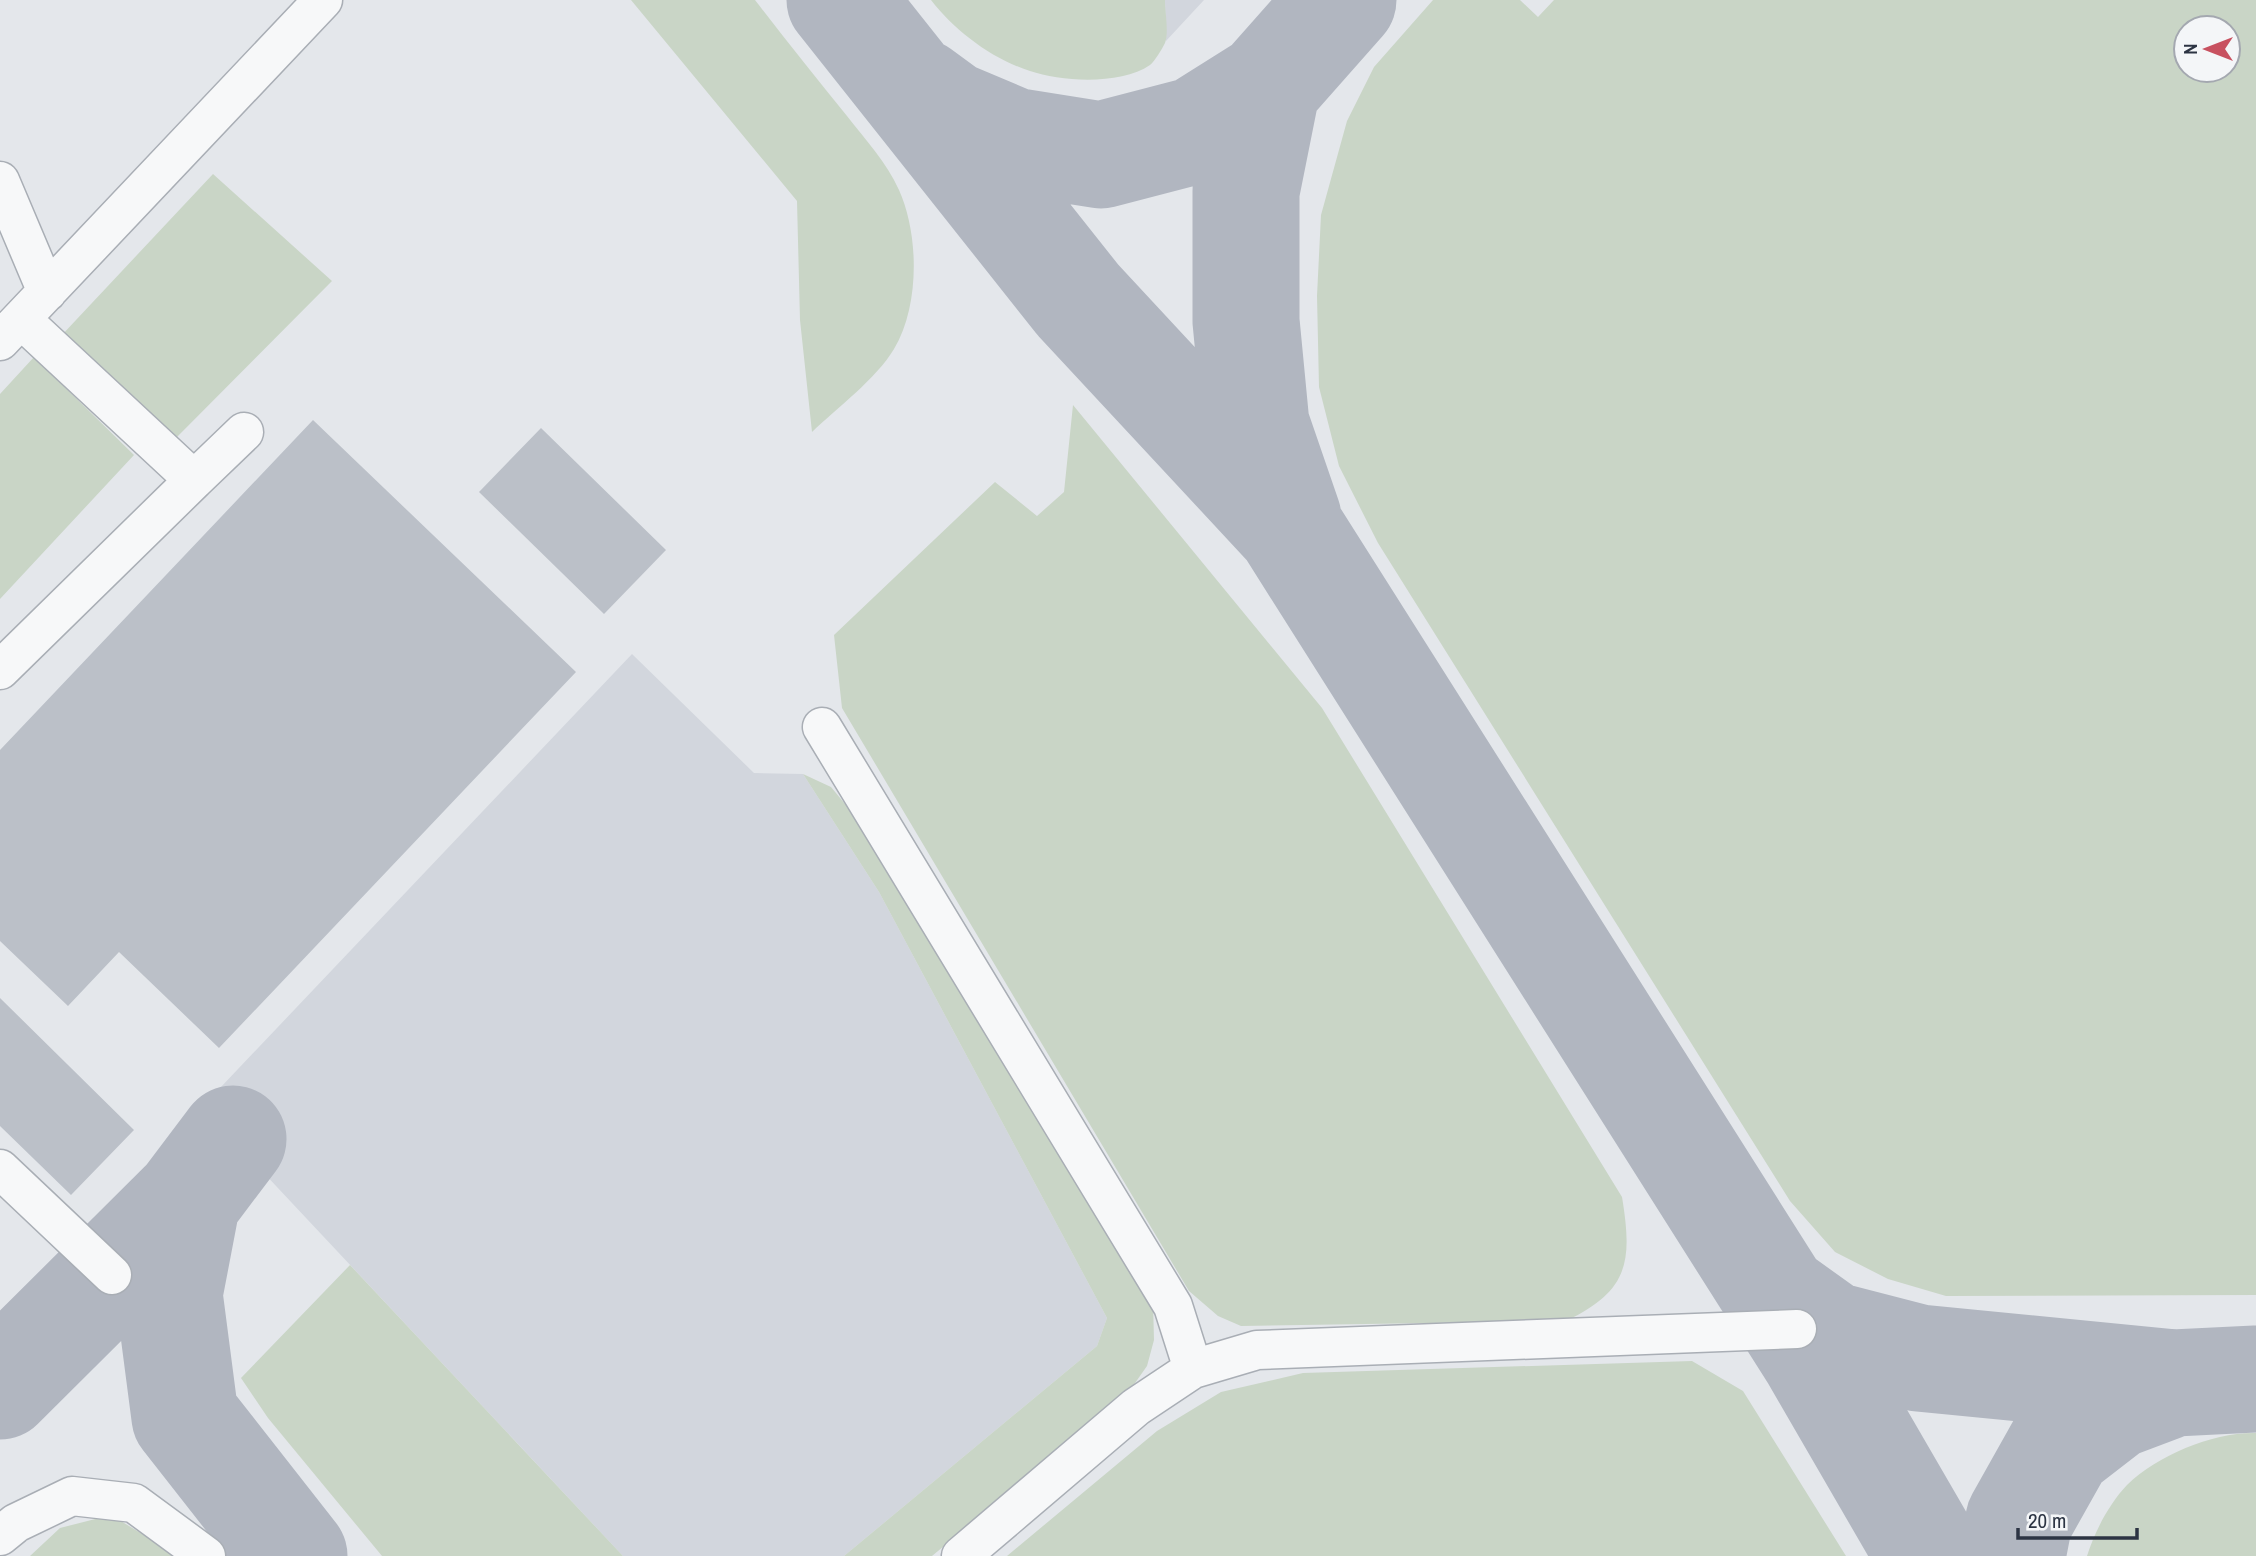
<svg xmlns="http://www.w3.org/2000/svg" width="2256" height="1556" font-family="'Archivo Narrow',sans-serif">
  <style>
    .built { fill: #d2d6dd }
    .green { fill: #c9d5c6; fill-rule: evenodd }
    .lines { fill: none; stroke-linecap: round; stroke-linejoin: round }
    .taxiway { stroke: #b1b6c0; stroke-width: 107 }
    .building { fill: #bbc0c8 }
    .minor-casing { stroke: #a9aeb5; stroke-width: 41 }
    .minor { stroke: #f7f8f9; stroke-width: 38 }
  </style>
  <rect width="100%" height="100%" fill="#e4e7eb"/>
  <path class="built" d="M 1165,0 L 1204,0 L 1166,41 Z
    M 632,654 L 754,773 L 803,774 L 879,892 L 1107,1318 L 1097,1346 L 844,1556 L 623,1556 L 202,1107 Z"/>
  <path class="green" d="M 631,0 L 755,0 C 785,39 816,78 847,116 C 865,139 887,163 899,190 C 919,234 920,306 894,349 C 876,379 838,407 812,432 L 800,320 L 797,201 Z
    M 931,0 L 1165,0 C 1165,12 1169,32 1165,43 C 1162,49 1155,61 1150,65 C 1121,85 1062,82 1030,71 C 992,59 955,31 931,0 Z
    M 1433,0 L 1520,0 L 1538,17 L 1554,0 L 2256,0 L 2256,1295 L 1946,1296 L 1888,1279 L 1835,1252 L 1790,1201 L 1378,543 L 1339,466 L 1319,387 L 1317,296 L 1321,215 L 1347,121 L 1374,67 ZM 2186,28 L 2228,28 L 2228,70 L 2186,70 Z
    M 213,174 L 332,281 L 174,440 L 61,336 Z
    M 34,357 L 134,455 L 0,599 L 0,394 Z
    M 1073,405 L 1322,708 L 1622,1197 C 1633,1263 1628,1291 1566,1321 L 1241,1326 L 1218,1316 L 1189,1291 L 842,708 L 834,635 L 995,482 L 1037,516 L 1064,492 Z
    M 803,774 L 831,787 L 850,810 L 1153,1303 L 1154,1340 L 1147,1366 L 1128,1393 L 932,1556 L 844,1556 L 1097,1346 L 1107,1318 L 879,892 Z
    M 350,1265 L 623,1556 L 382,1556 L 268,1418 L 241,1378 Z
    M 1692,1361 L 1743,1391 L 1846,1556 L 1007,1556 L 1157,1431 L 1221,1392 L 1303,1373 Z
    M 2256,1433 L 2256,1556 L 2087,1556 C 2095,1531 2109,1504 2127,1485 C 2158,1455 2213,1432 2256,1433 Z
    M 111,1515 L 165,1548 L 172,1556 L 30,1556 L 60,1528 Z"/>
  <g class="lines">
    <path class="taxiway" d="M 840,0 L 1078,300 L 1289,527 L 1814,1356 L 1930,1556
      M 1267,86 L 1246,191 L 1246,321 L 1256,425 L 1288,518
      M 919,92 L 949,114 L 1013,141 L 1101,155 L 1197,130 L 1267,86 L 1343,0
      M 233,1139 L 187,1200 L 169,1294 L 185,1417 L 294,1556
      M 1777,1297 L 1830,1335 L 1919,1358 L 2174,1383 L 2256,1379
      M 0,1386 L 187,1200
      M 2012,1556 L 2019,1520 L 2060,1447 L 2113,1406 L 2174,1383"/>
  </g>
  <path class="building" d="M 313,420 L 576,672 L 219,1048 L 119,952 L 68,1006 L 0,941 L 0,750 Z
    M 541,428 L 666,550 L 604,614 L 479,492 Z
    M 0,998 L 134,1130 L 71,1195 L 0,1126 Z"/>
  <g class="lines">
    <defs>
      <path id="minor" d="M 0,181 L 47,292
        M 0,341 L 323,0
        M 194,480 L 244,432
        M 0,670 L 194,480 L 21,319
        M 822,727 L 1173,1306 L 1193,1369
        M 0,1169 L 112,1275
        M 0,1536 L 16,1523 L 72,1496 L 134,1503 L 206,1556
        M 961,1556 L 1136,1407 L 1193,1369 L 1257,1350 L 1797,1329"/>
    </defs>
    <use href="#minor" class="minor-casing"/>
    <use href="#minor" class="minor"/>
  </g>
  <g transform="translate(2207 49) rotate(270)"><circle r="33" fill="#f4f6f8" stroke="#a4a8b0" stroke-width="2"/>
  <path d="M0-5L12 26L0 18L-12 26Z" fill="#c85160"/>
  <text y="-10" font-size="19" font-weight="bold" text-anchor="middle" fill="#2c3443">N</text>
  </g>
  <path d="M2018 1528v10h119v-10" fill="none" stroke="#2c3443" stroke-width="3.5"/>
  <text x="2028" y="1528" font-size="21" fill="#2c3443" stroke="#f4f6f8" stroke-width="5" paint-order="stroke">20 m</text>
</svg>
